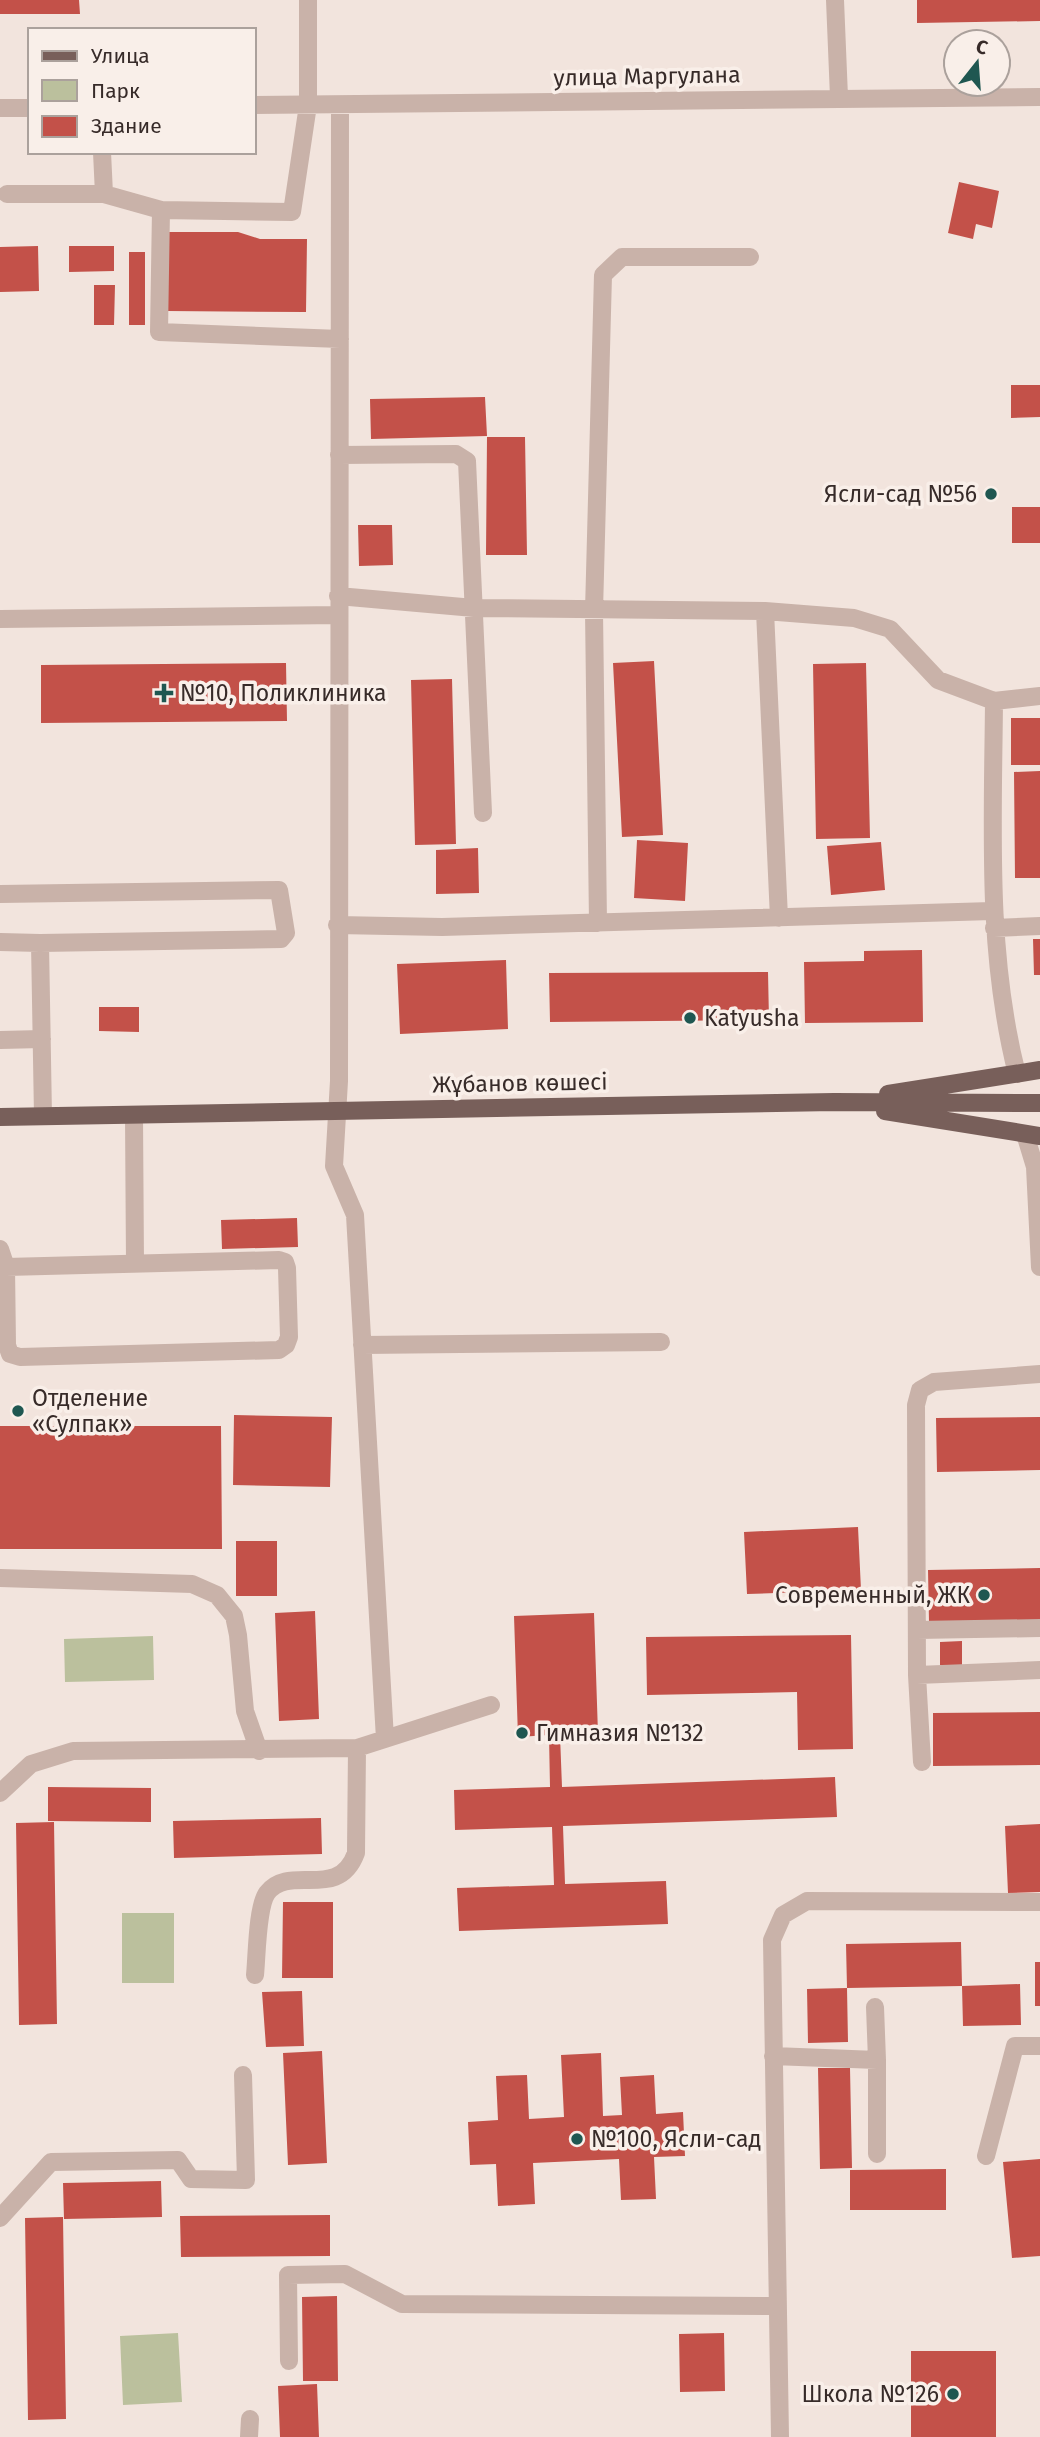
<svg xmlns="http://www.w3.org/2000/svg" width="1040" height="2437" font-family="'Fira Sans',sans-serif">
  <style>
    .green { fill: #bbc09d }
    .building { fill: #c35149 }
    .lines { fill: none; stroke-linecap: round; stroke-linejoin: round }
    .minor { stroke: #c9b2a9; stroke-width: 18 }
    .major { stroke: #785f5a; stroke-width: 18 }
    .poi-dot { fill: #1f5751; stroke: #f9efe9; stroke-width: 2.5 }
    .labels { text-anchor: middle; stroke-width: 7; stroke-linejoin: round; paint-order: stroke }
    .street-label { font-size: 23px; fill: #372b29; stroke: #f9efe9 }
    .poi-label { font-size: 23px; fill: #372b29; stroke: #f9efe9; text-anchor: start }
  </style>
  <rect width="100%" height="100%" fill="#f2e4dd"/>
  <path class="green" d="M 153,1636 L 154,1680 L 65,1682 L 64,1639 Z
    M 122,1913 L 174,1913 L 174,1983 L 122,1983 Z
    M 178,2333 L 182,2402 L 123,2405 L 120,2336 Z"/>
  <path class="building" d="M 0,0 L 79,0 L 80,14 L 0,14 Z
    M 917,0 L 1040,0 L 1040,21 L 917,23 Z
    M 959,182 L 999,191 L 992,228 L 976,224 L 973,239 L 948,233 Z
    M 168,232 L 238,232 L 260,239 L 307,239 L 306,312 L 167,311 Z
    M 38,246 L 39,291 L 0,292 L 0,247 Z
    M 69,246 L 114,246 L 114,271 L 69,272 Z
    M 129,252 L 145,252 L 145,325 L 129,325 Z
    M 94,285 L 115,285 L 114,325 L 94,325 Z
    M 1011,385 L 1040,385 L 1040,417 L 1011,418 Z
    M 485,397 L 487,436 L 371,439 L 370,399 Z
    M 487,437 L 525,437 L 527,555 L 486,555 Z
    M 1012,507 L 1040,507 L 1040,543 L 1012,543 Z
    M 358,525 L 392,525 L 393,565 L 359,566 Z
    M 654,661 L 663,835 L 622,837 L 613,663 Z
    M 286,663 L 287,721 L 41,723 L 41,665 Z
    M 866,663 L 870,838 L 816,839 L 813,664 Z
    M 452,679 L 456,844 L 415,845 L 411,680 Z
    M 1011,718 L 1040,718 L 1040,765 L 1011,765 Z
    M 1040,771 L 1040,878 L 1015,878 L 1014,772 Z
    M 637,840 L 688,843 L 685,901 L 634,898 Z
    M 881,842 L 885,890 L 831,895 L 827,846 Z
    M 478,848 L 479,893 L 436,894 L 436,850 Z
    M 1033,939 L 1040,939 L 1040,975 L 1034,975 Z
    M 922,950 L 923,1022 L 805,1023 L 804,962 L 864,961 L 864,951 Z
    M 506,960 L 508,1029 L 400,1034 L 397,964 Z
    M 768,972 L 769,1020 L 550,1022 L 549,973 Z
    M 99,1007 L 139,1007 L 139,1032 L 99,1031 Z
    M 297,1218 L 298,1247 L 222,1249 L 221,1220 Z
    M 234,1415 L 332,1417 L 330,1487 L 233,1485 Z
    M 1040,1417 L 1040,1470 L 937,1472 L 936,1418 Z
    M 0,1426 L 221,1426 L 222,1549 L 0,1549 Z
    M 858,1527 L 861,1590 L 747,1594 L 744,1532 Z
    M 236,1541 L 277,1541 L 277,1596 L 236,1596 Z
    M 1040,1568 L 1040,1621 L 929,1622 L 928,1570 Z
    M 315,1611 L 319,1719 L 279,1721 L 275,1613 Z
    M 594,1613 L 598,1734 L 560,1735 L 562,1787 L 835,1777 L 837,1817 L 563,1826 L 565,1884 L 666,1881 L 668,1924 L 459,1931 L 457,1888 L 554,1885 L 552,1827 L 455,1830 L 454,1790 L 550,1787 L 549,1735 L 518,1737 L 514,1616 Z
    M 851,1635 L 853,1749 L 798,1750 L 797,1692 L 647,1695 L 646,1637 Z
    M 962,1641 L 962,1665 L 940,1665 L 940,1642 Z
    M 1040,1712 L 1040,1765 L 933,1766 L 933,1713 Z
    M 48,1787 L 151,1788 L 151,1822 L 48,1821 Z
    M 321,1818 L 322,1854 L 174,1858 L 173,1821 Z
    M 54,1822 L 57,2024 L 19,2025 L 16,1823 Z
    M 1040,1824 L 1040,1892 L 1008,1893 L 1005,1826 Z
    M 283,1902 L 333,1902 L 333,1978 L 282,1978 Z
    M 961,1942 L 962,1986 L 847,1988 L 846,1944 Z
    M 1035,1962 L 1040,1962 L 1040,2006 L 1035,2006 Z
    M 1020,1984 L 1021,2025 L 963,2026 L 962,1986 Z
    M 847,1988 L 848,2042 L 808,2043 L 807,1989 Z
    M 302,1991 L 304,2046 L 266,2047 L 262,1992 Z
    M 322,2051 L 327,2163 L 288,2165 L 283,2053 Z
    M 601,2053 L 603,2116 L 622,2115 L 620,2077 L 654,2075 L 656,2114 L 683,2112 L 685,2156 L 654,2157 L 656,2199 L 621,2200 L 619,2159 L 533,2163 L 535,2204 L 498,2206 L 496,2164 L 470,2165 L 468,2122 L 498,2120 L 496,2076 L 527,2075 L 529,2119 L 564,2117 L 561,2055 Z
    M 818,2068 L 850,2068 L 852,2168 L 820,2169 Z
    M 1040,2159 L 1040,2256 L 1012,2258 L 1003,2162 Z
    M 946,2169 L 946,2210 L 850,2210 L 850,2170 Z
    M 161,2181 L 162,2217 L 64,2219 L 63,2183 Z
    M 330,2215 L 330,2256 L 181,2257 L 180,2216 Z
    M 63,2217 L 66,2419 L 28,2420 L 25,2218 Z
    M 337,2296 L 338,2381 L 303,2381 L 302,2297 Z
    M 724,2333 L 725,2391 L 680,2392 L 679,2334 Z
    M 911,2351 L 996,2351 L 996,2437 L 911,2437 Z
    M 317,2384 L 319,2437 L 280,2437 L 278,2386 Z"/>
  <g class="lines">
    <path class="minor" d="M 835,0 L 839,97
      M 254,105 L 1040,97
      M 340,105 L 339,1081 L 334,1166 L 355,1215 L 385,1739
      M 0,108 L 30,108
      M 102,152 L 104,194
      M 7,194 L 104,194 L 161,210 L 292,212 L 308,105 L 308,0
      M 161,210 L 159,332 L 340,339
      M 339,455 L 456,454 L 467,461 L 483,813
      M 338,596 L 474,608 L 765,611 L 854,618 L 890,629 L 938,680 L 994,701 L 1040,696
      M 765,611 L 779,918
      M 0,619 L 338,615
      M 994,701 C 993,826 986,952 1017,1074
      M 0,894 L 279,890 L 286,933 L 281,939 L 40,943 L 43,1116
      M 598,923 L 594,611 L 603,275 L 622,257 L 750,257
      M 337,925 L 442,927 L 992,911
      M 994,928 L 1040,926
      M 0,942 L 40,943
      M 0,1040 L 42,1039
      M 134,1116 L 135,1264
      M 1025,1134 L 1035,1167 L 1040,1267
      M 0,1249 L 6,1267 L 7,1345 L 10,1354 L 20,1357 L 279,1350 L 286,1345 L 289,1337 L 287,1268 L 285,1262 L 279,1260 L 6,1267
      M 362,1345 L 661,1342
      M 0,1578 L 192,1584 L 217,1595 L 234,1616 L 238,1635 L 245,1711 L 259,1751
      M 917,1630 L 1040,1628
      M 917,1675 L 1040,1670
      M 922,1762 L 917,1675 L 916,1405 L 920,1390 L 934,1382 L 1040,1374
      M 0,1793 L 31,1764 L 73,1751 L 357,1748 L 491,1705
      M 255,1975 C 257,1956 257,1907 267,1893 C 290,1863 338,1902 356,1853 L 357,1748
      M 875,2007 L 877,2060
      M 773,2056 L 877,2060 L 877,2154
      M 986,2156 L 1015,2046 L 1040,2046
      M 0,2218 L 51,2162 L 178,2160 L 191,2179 L 246,2180 L 243,2075
      M 289,2361 L 288,2275 L 345,2274 L 402,2304 L 777,2306
      M 249,2437 L 250,2419
      M 780,2437 L 772,1940 L 783,1915 L 807,1901 L 1040,1902"/>
    <path class="major" d="M 888,1094 L 1040,1070
      M 885,1111 L 1040,1136
      M 0,1117 L 834,1102 L 1040,1103"/>
  </g>
  <g class="poi-dot">
    <circle cx="991" cy="494" r="7"/>
    <path d="M160.5 682.5h7v7h7v7h-7v7h-7v-7h-7v-7h7z"/>
    <circle cx="690" cy="1018" r="7"/>
    <circle cx="18" cy="1411" r="7"/>
    <circle cx="984" cy="1595" r="7"/>
    <circle cx="522" cy="1733" r="7"/>
    <circle cx="577" cy="2139" r="7"/>
    <circle cx="953" cy="2394" r="7"/>
  </g>
  <g class="labels">
    <g class="street-label">
      <text transform="translate(647 76) rotate(-1)" y="8">улица Маргулана</text>
      <text transform="translate(520 1083) rotate(-1)" y="8">Жұбанов көшесі</text>
    </g>
    <g class="poi-label">
      <text x="977" y="502" text-anchor="end">Ясли-сад №56</text>
      <text x="180" y="701">№10, Поликлиника</text>
      <text x="704" y="1026">Katyusha</text>
      <text x="32" y="1406">Отделение<tspan x="32" dy="26">«Сулпак»</tspan></text>
      <text x="970" y="1603" text-anchor="end">Современный, ЖК</text>
      <text x="536" y="1741">Гимназия №132</text>
      <text x="591" y="2147">№100, Ясли-сад</text>
      <text x="939" y="2402" text-anchor="end">Школа №126</text>
    </g>
  </g>
  <rect x="28" y="28" width="228" height="126" fill="#f9efe9" stroke="#aba19c" stroke-width="2"/>
  <rect x="42" y="51" width="35" height="10" fill="#785f5a" stroke="#aba19c" stroke-width="2"/>
  <text x="91" y="63" font-size="21" fill="#372b29">Улица</text>
  <rect x="42" y="80" width="35" height="21" fill="#bbc09d" stroke="#aba19c" stroke-width="2"/>
  <text x="91" y="98" font-size="21" fill="#372b29">Парк</text>
  <rect x="42" y="116" width="35" height="21" fill="#c35149" stroke="#aba19c" stroke-width="2"/>
  <text x="91" y="133" font-size="21" fill="#372b29">Здание</text>
  <g transform="translate(977 63) rotate(17)"><circle r="33" fill="#f9efe9" stroke="#aba19c" stroke-width="2"/>
  <path d="M0-5L12 26L0 18L-12 26Z" fill="#1f5751"/>
  <text y="-10" font-size="19" font-weight="bold" text-anchor="middle" fill="#372b29">С</text>
  </g>
</svg>
